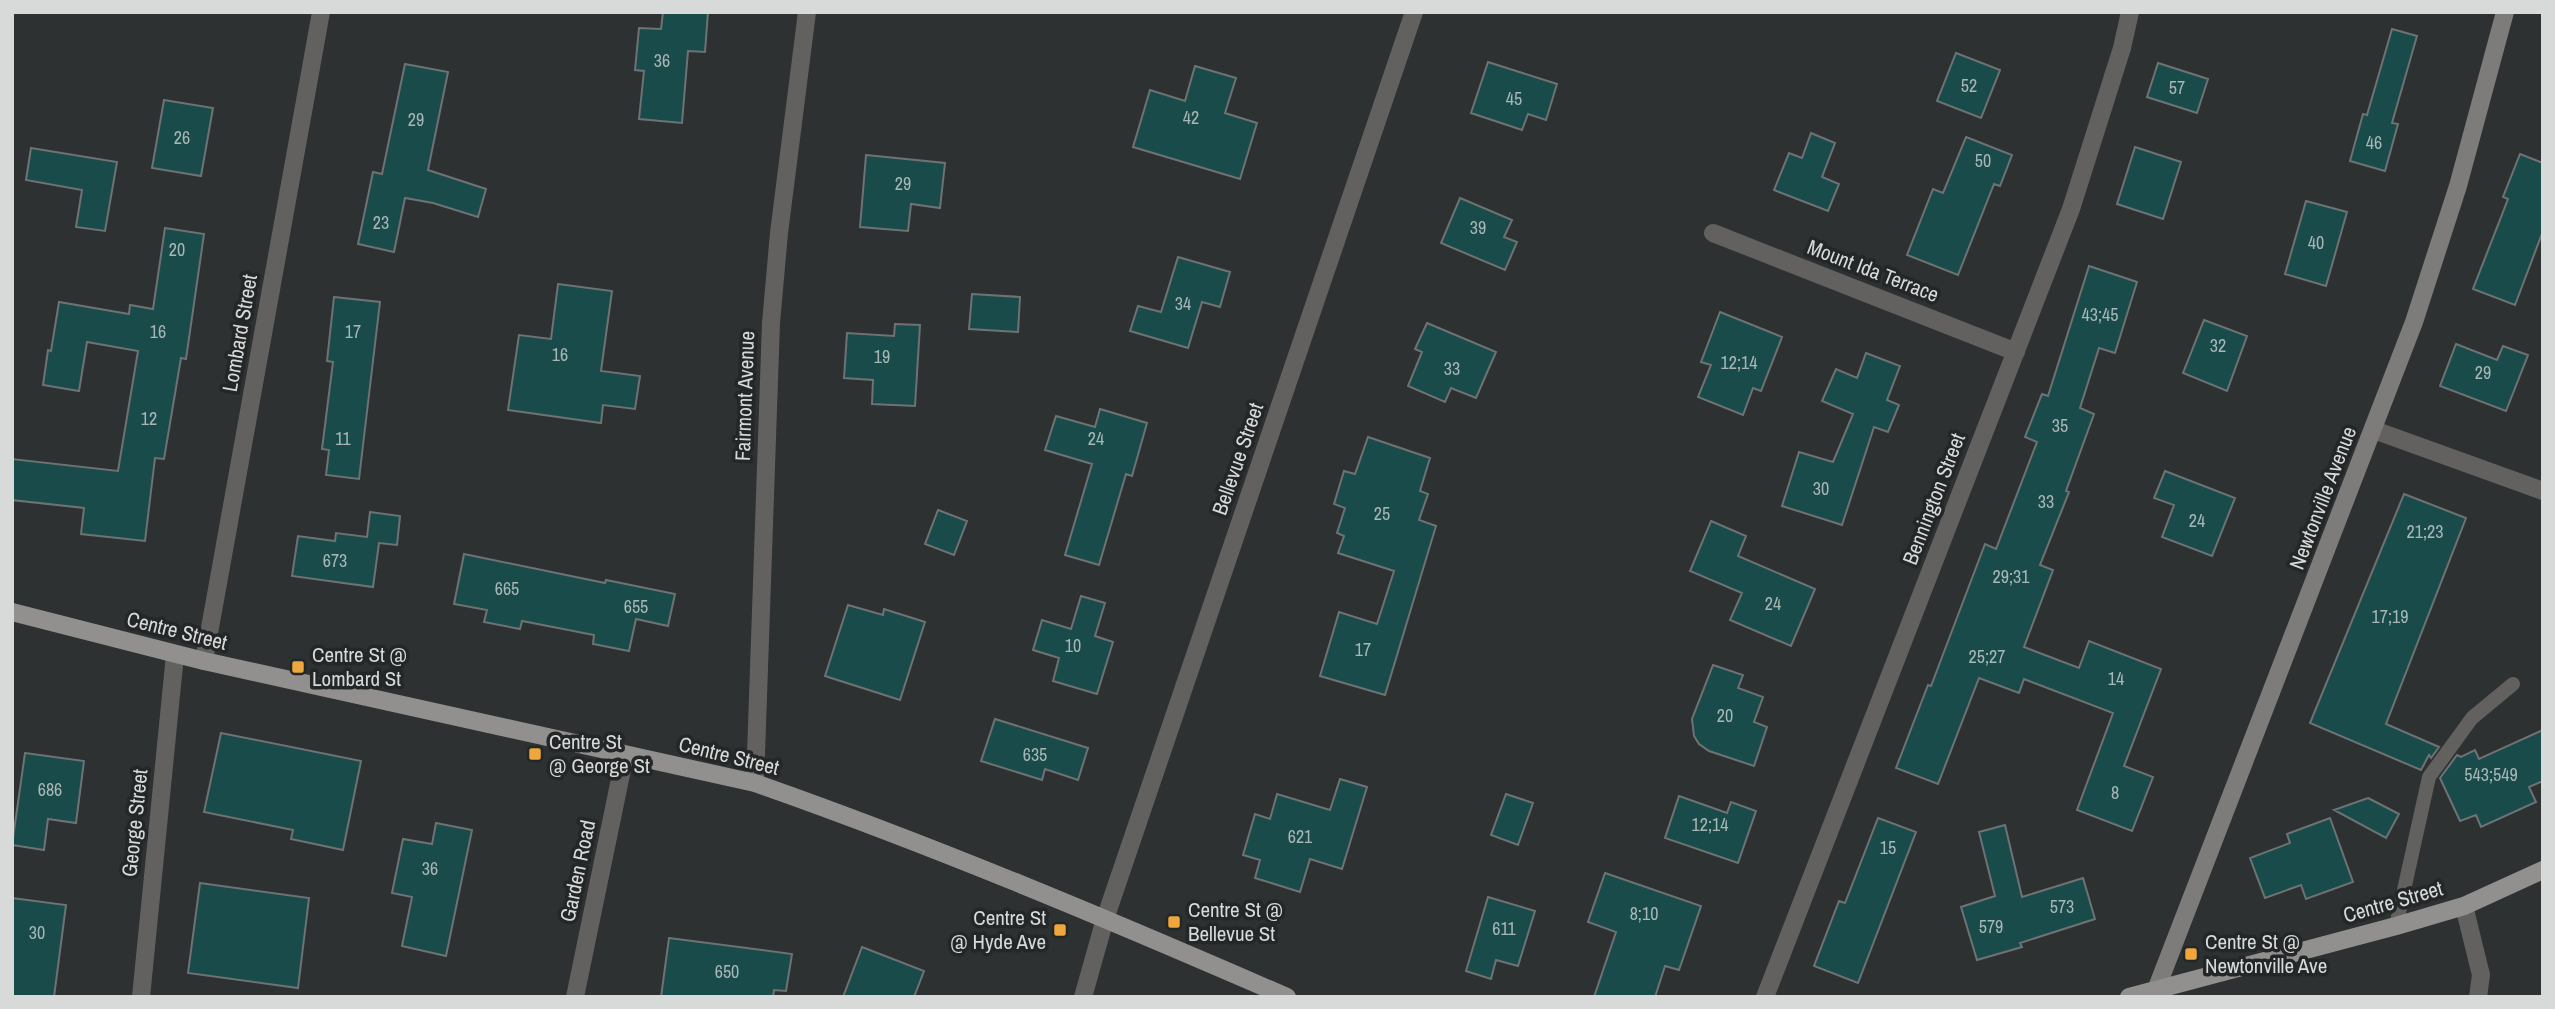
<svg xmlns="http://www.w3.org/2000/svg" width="2555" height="1009" font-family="'Archivo Narrow',sans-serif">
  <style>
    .building { fill: #1a4b4b; stroke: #6e7272; stroke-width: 2 }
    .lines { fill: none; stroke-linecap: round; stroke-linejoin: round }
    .service { stroke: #626160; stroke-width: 14 }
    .minor { stroke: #626160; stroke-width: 18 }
    .secondary { stroke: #7d7c7a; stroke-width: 18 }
    .primary { stroke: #92908e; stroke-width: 18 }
    .poi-dot { fill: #eea73c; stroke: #232727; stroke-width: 2.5 }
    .labels { text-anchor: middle; stroke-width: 7; stroke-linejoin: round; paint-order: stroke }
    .number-label { font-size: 18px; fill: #a8b6b6 }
    .street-label { font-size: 21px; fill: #d8dada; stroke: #232727 }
    .poi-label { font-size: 21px; fill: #d8dada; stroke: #232727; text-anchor: start }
  </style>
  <rect width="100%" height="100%" fill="#2d3131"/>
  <path class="building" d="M 663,12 L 708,12 L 705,52 L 688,51 L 682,123 L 639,119 L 644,71 L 635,70 L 639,28 L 661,29 Z
    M 2392,29 L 2417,36 L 2392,123 L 2398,124 L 2385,171 L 2350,161 L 2363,114 L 2367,115 Z
    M 1956,53 L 2000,70 L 1981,118 L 1937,101 Z
    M 1488,62 L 1557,84 L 1546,120 L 1528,114 L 1522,130 L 1471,113 Z
    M 2158,63 L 2208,79 L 2197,113 L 2147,97 Z
    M 405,64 L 448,72 L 428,170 L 486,189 L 478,217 L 433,203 L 405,198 L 394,252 L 358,244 L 373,172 L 382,174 Z
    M 1195,66 L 1236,78 L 1225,113 L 1257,123 L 1240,179 L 1133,147 L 1150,90 L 1185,101 Z
    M 164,100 L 213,108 L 201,176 L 152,168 Z
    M 1811,133 L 1835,143 L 1822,177 L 1839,184 L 1828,211 L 1774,190 L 1789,153 L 1802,158 Z
    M 1966,137 L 2012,155 L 2000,186 L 1994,184 L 1958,275 L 1907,255 L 1933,189 L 1943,193 Z
    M 2135,147 L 2181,162 L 2163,219 L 2117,204 Z
    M 31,148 L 117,162 L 105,231 L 76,227 L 82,190 L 26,180 Z
    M 2520,154 L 2543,163 L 2543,231 L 2515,305 L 2473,289 L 2508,199 L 2503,197 Z
    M 866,155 L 945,163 L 940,208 L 911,204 L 908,231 L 860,227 Z
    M 1460,198 L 1512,220 L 1504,237 L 1517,242 L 1505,270 L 1441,243 Z
    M 2306,201 L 2347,212 L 2326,286 L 2285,274 Z
    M 165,228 L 204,234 L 186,359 L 181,358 L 164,459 L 155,458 L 145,541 L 81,534 L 84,508 L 12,500 L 12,459 L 118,471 L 138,351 L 87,342 L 79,391 L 43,385 L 48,350 L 51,351 L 59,302 L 129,314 L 130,305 L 153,309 Z
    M 1178,257 L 1230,272 L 1220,307 L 1202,302 L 1188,348 L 1130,331 L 1138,306 L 1161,312 Z
    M 2089,266 L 2137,282 L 2115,353 L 2099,348 L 2080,408 L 2094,414 L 2066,491 L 2069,492 L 2040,565 L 2053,570 L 2024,647 L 2079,668 L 2089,641 L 2161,669 L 2124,766 L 2153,777 L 2132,831 L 2077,810 L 2113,713 L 2024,679 L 2019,693 L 1979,678 L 1938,784 L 1896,768 L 1928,685 L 1931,686 L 1985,544 L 1996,549 L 2037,442 L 2025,437 L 2042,394 L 2048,396 Z
    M 558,284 L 612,291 L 601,371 L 640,376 L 635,409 L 603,405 L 601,423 L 508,410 L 519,335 L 551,339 Z
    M 972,294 L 1020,297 L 1018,332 L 969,329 Z
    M 334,297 L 380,302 L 359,479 L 326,475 L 329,450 L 322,449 L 333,362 L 327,361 Z
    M 1720,312 L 1782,337 L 1761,391 L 1753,388 L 1743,415 L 1698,397 L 1711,365 L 1701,362 Z
    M 2204,320 L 2247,336 L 2227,391 L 2183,373 Z
    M 1427,323 L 1496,352 L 1476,398 L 1451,388 L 1445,402 L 1408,386 L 1422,352 L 1415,349 Z
    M 895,324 L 920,325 L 915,406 L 872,404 L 873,380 L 844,378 L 847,333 L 894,336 Z
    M 2456,344 L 2497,360 L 2503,346 L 2528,355 L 2506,411 L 2440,386 Z
    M 1866,353 L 1900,366 L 1887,400 L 1899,405 L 1888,432 L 1874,427 L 1842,525 L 1782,506 L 1799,452 L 1833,462 L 1853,414 L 1822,401 L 1836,369 L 1857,378 Z
    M 1100,409 L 1147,423 L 1132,476 L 1126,474 L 1099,565 L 1065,555 L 1092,464 L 1045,450 L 1056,416 L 1095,427 Z
    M 1368,437 L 1430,458 L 1420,491 L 1428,494 L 1419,520 L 1436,526 L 1385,695 L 1320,676 L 1339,612 L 1377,624 L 1394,571 L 1338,553 L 1344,536 L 1337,533 L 1345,508 L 1334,504 L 1344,471 L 1355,474 Z
    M 2165,471 L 2235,498 L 2212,556 L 2162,537 L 2174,505 L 2154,498 Z
    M 2404,494 L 2466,518 L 2386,724 L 2439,747 L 2431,758 L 2429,755 L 2421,770 L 2310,723 Z
    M 938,510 L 967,521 L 954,555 L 925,544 Z
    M 370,512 L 400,516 L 397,545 L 379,543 L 373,587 L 292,576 L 298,536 L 335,541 L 336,533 L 367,537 Z
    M 1711,521 L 1746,536 L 1738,556 L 1815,589 L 1791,646 L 1730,620 L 1742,593 L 1690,571 Z
    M 464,554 L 605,583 L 606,580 L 675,594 L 668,626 L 636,619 L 629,651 L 593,644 L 594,635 L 522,621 L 520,629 L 484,622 L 487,610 L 454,604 Z
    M 1081,596 L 1105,603 L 1095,636 L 1113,642 L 1097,694 L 1053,681 L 1059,658 L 1033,650 L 1042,620 L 1071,629 Z
    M 848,605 L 883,615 L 884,609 L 925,622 L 900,700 L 825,676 Z
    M 1713,665 L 1743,675 L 1738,688 L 1763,697 L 1754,722 L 1767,727 L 1754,766 L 1709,751 L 1699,744 L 1694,736 L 1692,719 Z
    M 995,719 L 1088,748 L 1078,780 L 1045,769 L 1042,780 L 981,761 Z
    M 2543,730 L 2543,781 L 2529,787 L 2536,802 L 2481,827 L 2476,815 L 2460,821 L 2440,778 L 2457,755 L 2461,757 L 2475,750 L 2479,759 Z
    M 221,733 L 361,761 L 343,850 L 291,839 L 293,830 L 204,812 Z
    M 25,753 L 84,761 L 76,823 L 48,819 L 44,850 L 12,845 Z
    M 1340,779 L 1367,787 L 1342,869 L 1310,859 L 1300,892 L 1255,878 L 1260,860 L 1243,855 L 1255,814 L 1270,819 L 1277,794 L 1330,810 Z
    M 1506,794 L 1533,803 L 1518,845 L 1491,835 Z
    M 1679,796 L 1727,813 L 1731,802 L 1756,811 L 1738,863 L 1665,838 Z
    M 2368,798 L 2399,814 L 2386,838 L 2334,810 Z
    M 1878,818 L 1916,832 L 1858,983 L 1814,966 L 1839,901 L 1845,903 Z
    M 2330,818 L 2353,882 L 2306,899 L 2301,885 L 2265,898 L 2250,858 L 2290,843 L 2287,834 Z
    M 436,823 L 472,830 L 446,956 L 402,946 L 412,897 L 392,893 L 403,839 L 432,844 Z
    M 2005,825 L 2022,897 L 2083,878 L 2095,919 L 2020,943 L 2022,947 L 1977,960 L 1961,907 L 1995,896 L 1979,832 Z
    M 1605,873 L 1701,906 L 1679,970 L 1665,966 L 1655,997 L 1594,997 L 1616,932 L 1588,922 Z
    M 200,883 L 309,898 L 298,988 L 188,973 Z
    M 1488,897 L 1535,911 L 1518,966 L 1496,960 L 1491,979 L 1466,971 Z
    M 12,898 L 66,905 L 54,997 L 12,997 Z
    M 669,938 L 792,954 L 786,991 L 774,990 L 773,997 L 661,997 Z
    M 862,947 L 924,971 L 914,997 L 843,997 Z"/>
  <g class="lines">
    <path class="service" d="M 2396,926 L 2429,777 L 2472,718 L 2513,684"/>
    <path class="minor" d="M 1713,233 L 2016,352
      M 2374,430 L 2543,491
      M 204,661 L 321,12
      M 755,783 L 771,323 L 779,233 L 807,12
      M 2464,906 L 2481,975 L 2478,997
      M 141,997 L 175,655
      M 575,997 L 625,755
      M 1083,997 L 1105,919 L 1414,12
      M 1765,997 L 2071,209 L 2122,48 L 2130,12"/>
    <path class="secondary" d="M 2156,990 L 2414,322 L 2458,186 L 2505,12"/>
    <path class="primary" d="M 12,612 L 204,661 L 755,783 C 935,846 1112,921 1287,997
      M 2129,997 L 2396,926 L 2464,906 L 2543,870"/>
  </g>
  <g class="poi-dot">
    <rect x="291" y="660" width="14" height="14" rx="3.5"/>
    <rect x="528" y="747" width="14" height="14" rx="3.5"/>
    <rect x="1167" y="915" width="14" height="14" rx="3.5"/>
    <rect x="1053" y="923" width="14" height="14" rx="3.5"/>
    <rect x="2184" y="947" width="14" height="14" rx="3.5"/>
  </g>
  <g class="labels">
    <g class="number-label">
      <text x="662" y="67">36</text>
      <text x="1969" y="92">52</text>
      <text x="2177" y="94">57</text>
      <text x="1514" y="105">45</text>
      <text x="1191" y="124">42</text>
      <text x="416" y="126">29</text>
      <text x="182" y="144">26</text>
      <text x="2374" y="149">46</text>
      <text x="1983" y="167">50</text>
      <text x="903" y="190">29</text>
      <text x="381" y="229">23</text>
      <text x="1478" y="234">39</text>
      <text x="2316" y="249">40</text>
      <text x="177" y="256">20</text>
      <text x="1183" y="310">34</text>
      <text x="2100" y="321">43;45</text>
      <text x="158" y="338">16</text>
      <text x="353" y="338">17</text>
      <text x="2218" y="352">32</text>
      <text x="560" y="361">16</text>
      <text x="882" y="363">19</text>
      <text x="1739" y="369">12;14</text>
      <text x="1452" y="375">33</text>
      <text x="2483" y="379">29</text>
      <text x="149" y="425">12</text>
      <text x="2060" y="432">35</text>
      <text x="343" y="445">11</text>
      <text x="1096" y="445">24</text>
      <text x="1821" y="495">30</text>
      <text x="2046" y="508">33</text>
      <text x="1382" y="520">25</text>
      <text x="2197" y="527">24</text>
      <text x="2425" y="538">21;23</text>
      <text x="335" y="567">673</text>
      <text x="2011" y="583">29;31</text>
      <text x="507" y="595">665</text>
      <text x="1773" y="610">24</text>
      <text x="636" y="613">655</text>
      <text x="2390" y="623">17;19</text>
      <text x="1073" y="652">10</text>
      <text x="1363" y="656">17</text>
      <text x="1987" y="663">25;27</text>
      <text x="2116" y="685">14</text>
      <text x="1725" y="722">20</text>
      <text x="1035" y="761">635</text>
      <text x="2491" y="781">543;549</text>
      <text x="50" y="796">686</text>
      <text x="2115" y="799">8</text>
      <text x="1710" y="831">12;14</text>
      <text x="1300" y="843">621</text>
      <text x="1888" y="854">15</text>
      <text x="430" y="875">36</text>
      <text x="2062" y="913">573</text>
      <text x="1644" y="920">8;10</text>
      <text x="1991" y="933">579</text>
      <text x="1504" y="935">611</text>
      <text x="37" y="939">30</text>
      <text x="727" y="978">650</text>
    </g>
    <g class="street-label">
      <text transform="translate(1873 271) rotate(21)" y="7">Mount Ida Terrace</text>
      <text transform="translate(240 333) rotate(-80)" y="7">Lombard Street</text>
      <text transform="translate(745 396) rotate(-88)" y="7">Fairmont Avenue</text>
      <text transform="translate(1238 459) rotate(-71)" y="7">Bellevue Street</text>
      <text transform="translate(2323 498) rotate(-69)" y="7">Newtonville Avenue</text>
      <text transform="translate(1934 499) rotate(-69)" y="7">Bennington Street</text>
      <text transform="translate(177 631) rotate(14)" y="7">Centre Street</text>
      <text transform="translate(729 756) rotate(14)" y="7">Centre Street</text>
      <text transform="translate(135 823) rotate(-84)" y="7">George Street</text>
      <text transform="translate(578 871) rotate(-78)" y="7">Garden Road</text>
      <text transform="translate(2393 902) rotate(-16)" y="7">Centre Street</text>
    </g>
    <g class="poi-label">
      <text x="312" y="662">Centre St @<tspan x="312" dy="24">Lombard St</tspan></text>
      <text x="549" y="749">Centre St<tspan x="549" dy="24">@ George St</tspan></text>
      <text x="1188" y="917">Centre St @<tspan x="1188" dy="24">Bellevue St</tspan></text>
      <text x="1046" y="925" text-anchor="end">Centre St<tspan x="1046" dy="24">@ Hyde Ave</tspan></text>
      <text x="2205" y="949">Centre St @<tspan x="2205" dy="24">Newtonville Ave</tspan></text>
    </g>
  </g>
  <rect width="2555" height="1009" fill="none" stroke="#d8dada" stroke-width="28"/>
</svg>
